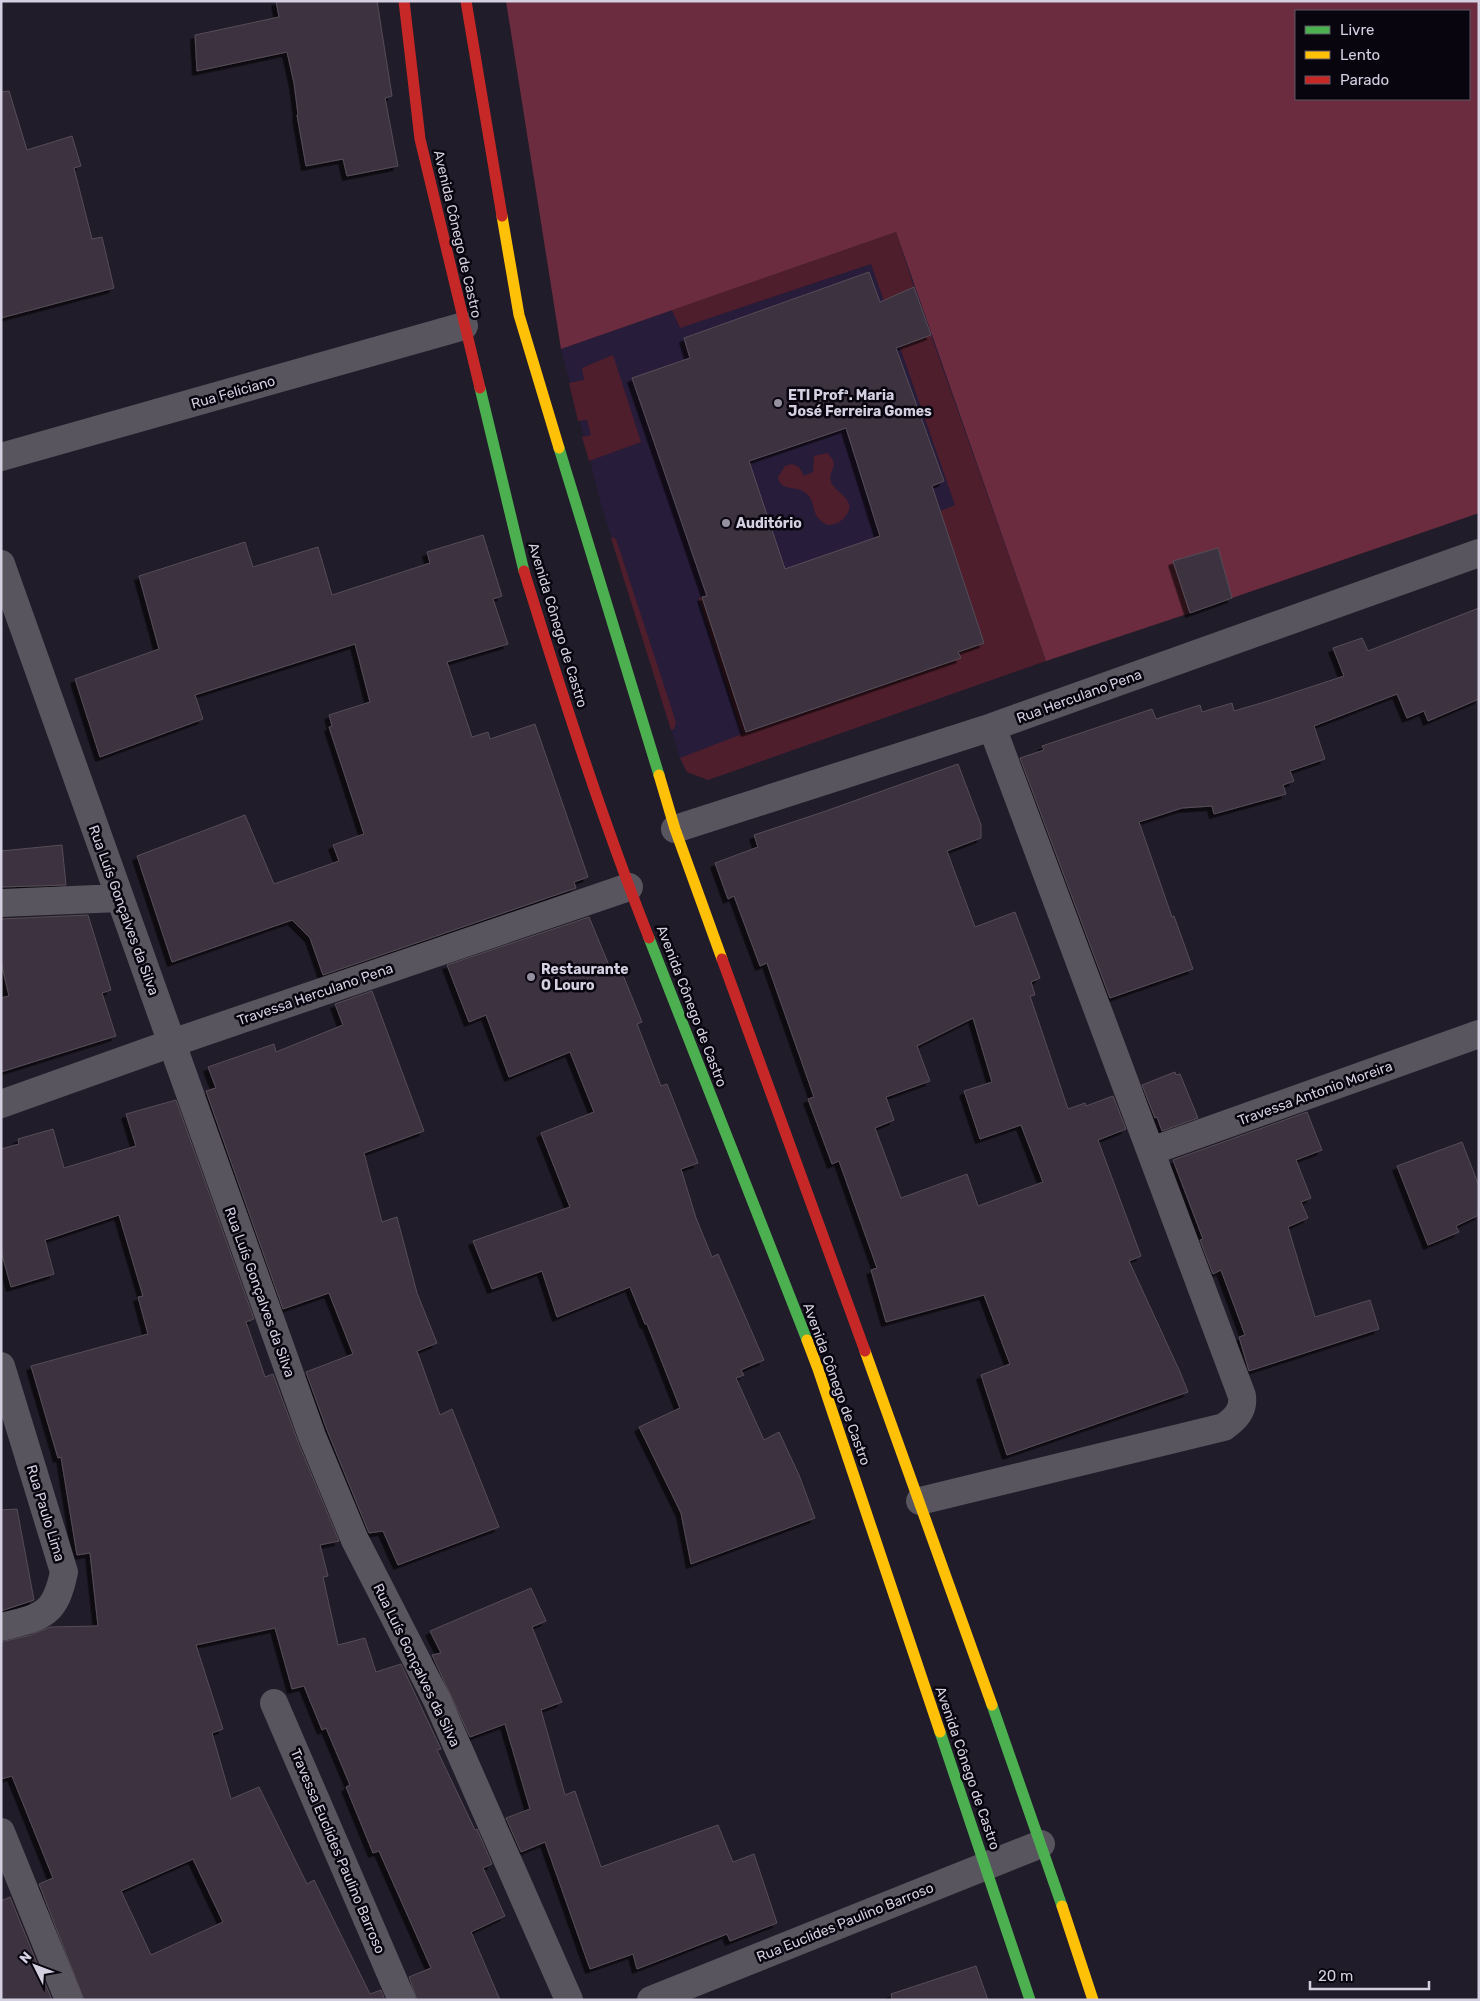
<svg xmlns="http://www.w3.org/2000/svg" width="1480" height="2001" font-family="Rubik,sans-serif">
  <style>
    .built { fill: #271c39 }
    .green { fill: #4e1e2c }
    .forest { fill: #6b2c3f; fill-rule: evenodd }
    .building { fill: #3e3140; stroke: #554d57; fill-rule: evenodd; filter: url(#shadow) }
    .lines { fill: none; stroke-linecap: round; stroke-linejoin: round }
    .street { stroke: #58555f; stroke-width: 28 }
    .fast { stroke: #4caf50; stroke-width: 11 }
    .slow { stroke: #ffc107; stroke-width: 11 }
    .jam { stroke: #c62828; stroke-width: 11 }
    .poi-dot { fill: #9691a1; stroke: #08050f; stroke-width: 2 }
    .labels { text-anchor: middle; stroke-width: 5; stroke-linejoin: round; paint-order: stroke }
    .street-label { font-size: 14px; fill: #d5d0e1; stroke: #08050f }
    .poi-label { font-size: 14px; font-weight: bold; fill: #d5d0e1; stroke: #08050f; text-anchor: start }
  </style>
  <defs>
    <filter id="shadow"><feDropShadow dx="-4.5" dy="4.5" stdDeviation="0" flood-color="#0009"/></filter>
  </defs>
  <rect width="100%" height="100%" fill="#211c29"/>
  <path class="built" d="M 896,232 L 1046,661 L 708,780 L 687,772 L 680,758 L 601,504 L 561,349 Z"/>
  <path class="green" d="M 896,232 L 914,287 L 904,292 L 907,302 L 931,335 L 1046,661 L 708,780 L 687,772 L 680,758 L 742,734 L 699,598 L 702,597 L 746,732 L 961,658 L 958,652 L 984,643 L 945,525 L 915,521 L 955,505 L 871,264 L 680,328 L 672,310 Z
    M 613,355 L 641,442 L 589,461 L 582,437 L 591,435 L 587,420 L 578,421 L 569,383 L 584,380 L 582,368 Z
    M 827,453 C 842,467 827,469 831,482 C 836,494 860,500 844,518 C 839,523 834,525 827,525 C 808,514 818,504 806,493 C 797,485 780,492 778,477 L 785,466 L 792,464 L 799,467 L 804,476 L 813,472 L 814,456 Z
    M 613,537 L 616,539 L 673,713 L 676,723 L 674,729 L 671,730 L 611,538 Z"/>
  <path class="forest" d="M 506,1 L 1479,1 L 1479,513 L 1232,598 L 1218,548 L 1174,561 L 1190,613 L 1046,661 L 896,232 L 561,349 ZM 1296,11 L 1469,11 L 1469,99 L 1296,99 Z"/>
  <path class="building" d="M 276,1 L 377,1 L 392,96 L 385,98 L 398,166 L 347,176 L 343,159 L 306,166 L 297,115 L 298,114 L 294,83 L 287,52 L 197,71 L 195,35 L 279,17 Z
    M 9,91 L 27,150 L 72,136 L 81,166 L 74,168 L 92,239 L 102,237 L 114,288 L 1,318 L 1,92 Z
    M 869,272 L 880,302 L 914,287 L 931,335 L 896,348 L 944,481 L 932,486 L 984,643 L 958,652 L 961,658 L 746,732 L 702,597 L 707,596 L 632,378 L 690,358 L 684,338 ZM 846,428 L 880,536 L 785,569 L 749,461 Z
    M 483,535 L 502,596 L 493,599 L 508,644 L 447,662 L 472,737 L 488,732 L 490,739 L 535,724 L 588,877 L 574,882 L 576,888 L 323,975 L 310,938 L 292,920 L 172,962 L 137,856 L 245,815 L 274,884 L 339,861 L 333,845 L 364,834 L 329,727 L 332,726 L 329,715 L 370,702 L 355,644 L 195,695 L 203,719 L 100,757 L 75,679 L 159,649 L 139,576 L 245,542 L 253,567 L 318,547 L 332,595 L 430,563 L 427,552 Z
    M 1218,548 L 1232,598 L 1190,613 L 1173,561 Z
    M 1479,608 L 1479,699 L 1428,721 L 1424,711 L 1407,718 L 1397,694 L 1314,726 L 1325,759 L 1290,771 L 1294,781 L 1283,785 L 1286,794 L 1214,814 L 1212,806 L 1182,808 L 1139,822 L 1172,917 L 1174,916 L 1193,969 L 1110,998 L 1020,758 L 1044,750 L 1042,746 L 1152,709 L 1156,719 L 1200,705 L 1202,712 L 1232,703 L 1234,711 L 1268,701 L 1344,676 L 1333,648 L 1362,638 L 1368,651 Z
    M 958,764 L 981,825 L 981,838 L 947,851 L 975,927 L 1015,912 L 1040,978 L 1031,982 L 1035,995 L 1030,996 L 1068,1109 L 1085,1103 L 1086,1106 L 1113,1096 L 1126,1129 L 1098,1140 L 1141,1256 L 1129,1261 L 1180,1372 L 1188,1392 L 1007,1455 L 981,1375 L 1010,1364 L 984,1295 L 886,1322 L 871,1270 L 877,1268 L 839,1161 L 832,1164 L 808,1099 L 814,1097 L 767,963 L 760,966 L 734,896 L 728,899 L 715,863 L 758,847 L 754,835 L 823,812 ZM 973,1018 L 992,1082 L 964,1091 L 980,1139 L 1021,1125 L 1043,1182 L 978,1206 L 967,1174 L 901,1198 L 875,1128 L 894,1120 L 886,1097 L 930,1081 L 917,1046 Z
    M 62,845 L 66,885 L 1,887 L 1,851 Z
    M 88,915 L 111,990 L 102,993 L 116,1036 L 1,1072 L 1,998 L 9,996 L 1,962 L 1,919 Z
    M 589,917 L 610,968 L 619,965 L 642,1022 L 637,1024 L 661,1086 L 667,1084 L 698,1163 L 681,1169 L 696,1218 L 712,1257 L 718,1254 L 764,1360 L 741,1370 L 744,1375 L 736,1378 L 764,1440 L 779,1432 L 799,1475 L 815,1518 L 691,1564 L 681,1513 L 639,1427 L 680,1408 L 647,1324 L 645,1324 L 630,1287 L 557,1317 L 542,1271 L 492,1289 L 473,1241 L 570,1207 L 541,1133 L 594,1112 L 570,1052 L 509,1077 L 486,1015 L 469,1022 L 447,965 Z
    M 372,991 L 424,1131 L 364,1153 L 382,1222 L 397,1217 L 417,1293 L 437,1343 L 417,1351 L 440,1415 L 452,1409 L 499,1527 L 398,1565 L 383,1531 L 369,1533 L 327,1430 L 306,1372 L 353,1354 L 329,1293 L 283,1309 L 206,1091 L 216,1088 L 208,1067 L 274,1044 L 276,1052 L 343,1025 L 335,1004 Z
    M 1175,1072 L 1176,1075 L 1180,1074 L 1198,1118 L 1162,1131 L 1157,1117 L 1155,1118 L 1142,1085 Z
    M 176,1100 L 254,1319 L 246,1322 L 265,1377 L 273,1374 L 298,1442 L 339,1541 L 320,1545 L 328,1576 L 323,1577 L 338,1645 L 365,1638 L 376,1672 L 401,1664 L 441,1749 L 437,1750 L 475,1830 L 477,1829 L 492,1864 L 483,1868 L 505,1916 L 471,1932 L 500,2000 L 417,2000 L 409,1977 L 431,1968 L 379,1851 L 373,1853 L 346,1787 L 350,1785 L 326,1728 L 322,1730 L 304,1686 L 292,1689 L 275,1628 L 196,1645 L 223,1729 L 212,1733 L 231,1799 L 259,1787 L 307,1884 L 314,1880 L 370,1994 L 381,1990 L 385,2000 L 84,2000 L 39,1884 L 53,1878 L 12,1776 L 1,1779 L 1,1642 L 31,1635 L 50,1627 L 98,1626 L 90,1553 L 77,1555 L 61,1457 L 58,1458 L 31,1366 L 148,1334 L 138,1297 L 143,1296 L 119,1215 L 45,1240 L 54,1274 L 11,1287 L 1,1251 L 1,1149 L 19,1144 L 18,1139 L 53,1129 L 64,1168 L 136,1146 L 126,1114 ZM 193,1859 L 223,1922 L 151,1955 L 121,1891 Z
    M 1307,1112 L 1322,1150 L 1296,1160 L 1311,1198 L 1301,1202 L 1308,1218 L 1288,1227 L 1315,1317 L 1370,1300 L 1379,1329 L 1249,1371 L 1239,1337 L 1245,1335 L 1221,1270 L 1213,1274 L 1200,1240 L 1203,1239 L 1173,1160 Z
    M 1462,1142 L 1479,1186 L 1479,1215 L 1456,1226 L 1459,1232 L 1428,1245 L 1397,1166 Z
    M 17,1509 L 34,1600 L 1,1611 L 1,1510 Z
    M 531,1588 L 546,1621 L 532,1627 L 562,1702 L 541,1710 L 565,1795 L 575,1791 L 601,1867 L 718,1825 L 733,1862 L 754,1854 L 777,1923 L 730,1941 L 727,1934 L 637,1969 L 633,1954 L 590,1969 L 545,1842 L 521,1852 L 506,1818 L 530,1809 L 505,1724 L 470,1737 L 432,1655 L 441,1653 L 430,1631 Z
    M 10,1897 L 52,2000 L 1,2000 L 1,1901 Z
    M 976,1966 L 988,2000 L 892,2000 L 891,1994 Z"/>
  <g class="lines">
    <path class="street" d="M 1,457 L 464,326
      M 1,564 L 312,1436 L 355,1540 L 437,1700 L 569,2000
      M 675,829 L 992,727 L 1479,553
      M 1,903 L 119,898
      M 1,1104 L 172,1043 L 629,887
      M 1151,1151 L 1479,1034
      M 1,1366 L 64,1572 C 55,1616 42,1617 1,1627
      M 920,1501 L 1224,1427 C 1235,1419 1244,1411 1242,1396 L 992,727
      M 274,1703 L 402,2000
      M 1,1832 L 69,2000
      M 651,2000 L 1041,1844"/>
    <path class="fast" d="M 480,388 L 524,571
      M 559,448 L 659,775
      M 649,938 L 807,1340
      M 992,1705 L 1062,1906
      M 940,1732 L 1030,2000"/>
    <path class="slow" d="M 502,216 L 519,315 L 559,448
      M 659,775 L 675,829 L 722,959
      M 807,1340 L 818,1369 L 940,1732
      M 865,1351 L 992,1705
      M 1062,1906 L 1093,2000"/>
    <path class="jam" d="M 404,1 L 420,139 L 480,388
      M 466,1 L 502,216
      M 524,571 C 562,694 602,819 649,938
      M 722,959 L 865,1351"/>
  </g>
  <g class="poi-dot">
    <circle cx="778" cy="403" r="5"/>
    <circle cx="726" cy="523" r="5"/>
    <circle cx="531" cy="977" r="5"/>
  </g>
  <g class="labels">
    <g class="street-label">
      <text transform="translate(458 234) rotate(77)" y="5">Avenida Cônego de Castro</text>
      <text transform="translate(233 392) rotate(-16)" y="5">Rua Feliciano</text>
      <text transform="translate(558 625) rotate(73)" y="5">Avenida Cônego de Castro</text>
      <text transform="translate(1079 696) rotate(-20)" y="5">Rua Herculano Pena</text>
      <text transform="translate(124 910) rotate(70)" y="5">Rua Luís Gonçalves da Silva</text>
      <text transform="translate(315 994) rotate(-19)" y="5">Travessa Herculano Pena</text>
      <text transform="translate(692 1006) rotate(69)" y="5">Avenida Cônego de Castro</text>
      <text transform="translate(1315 1093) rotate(-20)" y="5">Travessa Antonio Moreira</text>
      <text transform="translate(260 1292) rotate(70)" y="5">Rua Luís Gonçalves da Silva</text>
      <text transform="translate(837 1384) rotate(70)" y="5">Avenida Cônego de Castro</text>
      <text transform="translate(46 1513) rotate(73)" y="5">Rua Paulo Lima</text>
      <text transform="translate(417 1665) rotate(64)" y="5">Rua Luís Gonçalves da Silva</text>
      <text transform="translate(968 1768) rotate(71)" y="5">Avenida Cônego de Castro</text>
      <text transform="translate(338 1851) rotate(67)" y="5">Travessa Euclides Paulino Barroso</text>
      <text transform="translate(845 1922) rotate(-22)" y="5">Rua Euclides Paulino Barroso</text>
    </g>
    <g class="poi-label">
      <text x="788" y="400">ETI Profª. Maria<tspan x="788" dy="16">José Ferreira Gomes</tspan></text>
      <text x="736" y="528">Auditório</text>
      <text x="541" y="974">Restaurante<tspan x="541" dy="16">O Louro</tspan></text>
    </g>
  </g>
  <rect width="1480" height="2001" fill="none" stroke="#d5d0e1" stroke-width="5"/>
  <rect x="1295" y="10" width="175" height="90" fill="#08050f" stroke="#5a5663"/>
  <rect x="1305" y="26" width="25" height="8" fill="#4caf50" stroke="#5a5663"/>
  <text x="1340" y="35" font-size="15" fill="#d5d0e1">Livre</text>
  <rect x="1305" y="51" width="25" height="8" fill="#ffc107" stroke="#5a5663"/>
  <text x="1340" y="60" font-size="15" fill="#d5d0e1">Lento</text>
  <rect x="1305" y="76" width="25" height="8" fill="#c62828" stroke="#5a5663"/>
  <text x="1340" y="85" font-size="15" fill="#d5d0e1">Parado</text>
  <g transform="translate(35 1966) rotate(312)" stroke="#08050f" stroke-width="4" paint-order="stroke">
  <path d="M0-4L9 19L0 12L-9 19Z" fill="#d5d0e1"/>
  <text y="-8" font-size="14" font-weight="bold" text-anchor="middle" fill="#d5d0e1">N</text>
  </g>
  <path d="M1310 1981v8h119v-8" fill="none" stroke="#d5d0e1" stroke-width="2.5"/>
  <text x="1318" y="1981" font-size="15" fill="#d5d0e1" stroke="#08050f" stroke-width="4" paint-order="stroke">20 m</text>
</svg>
